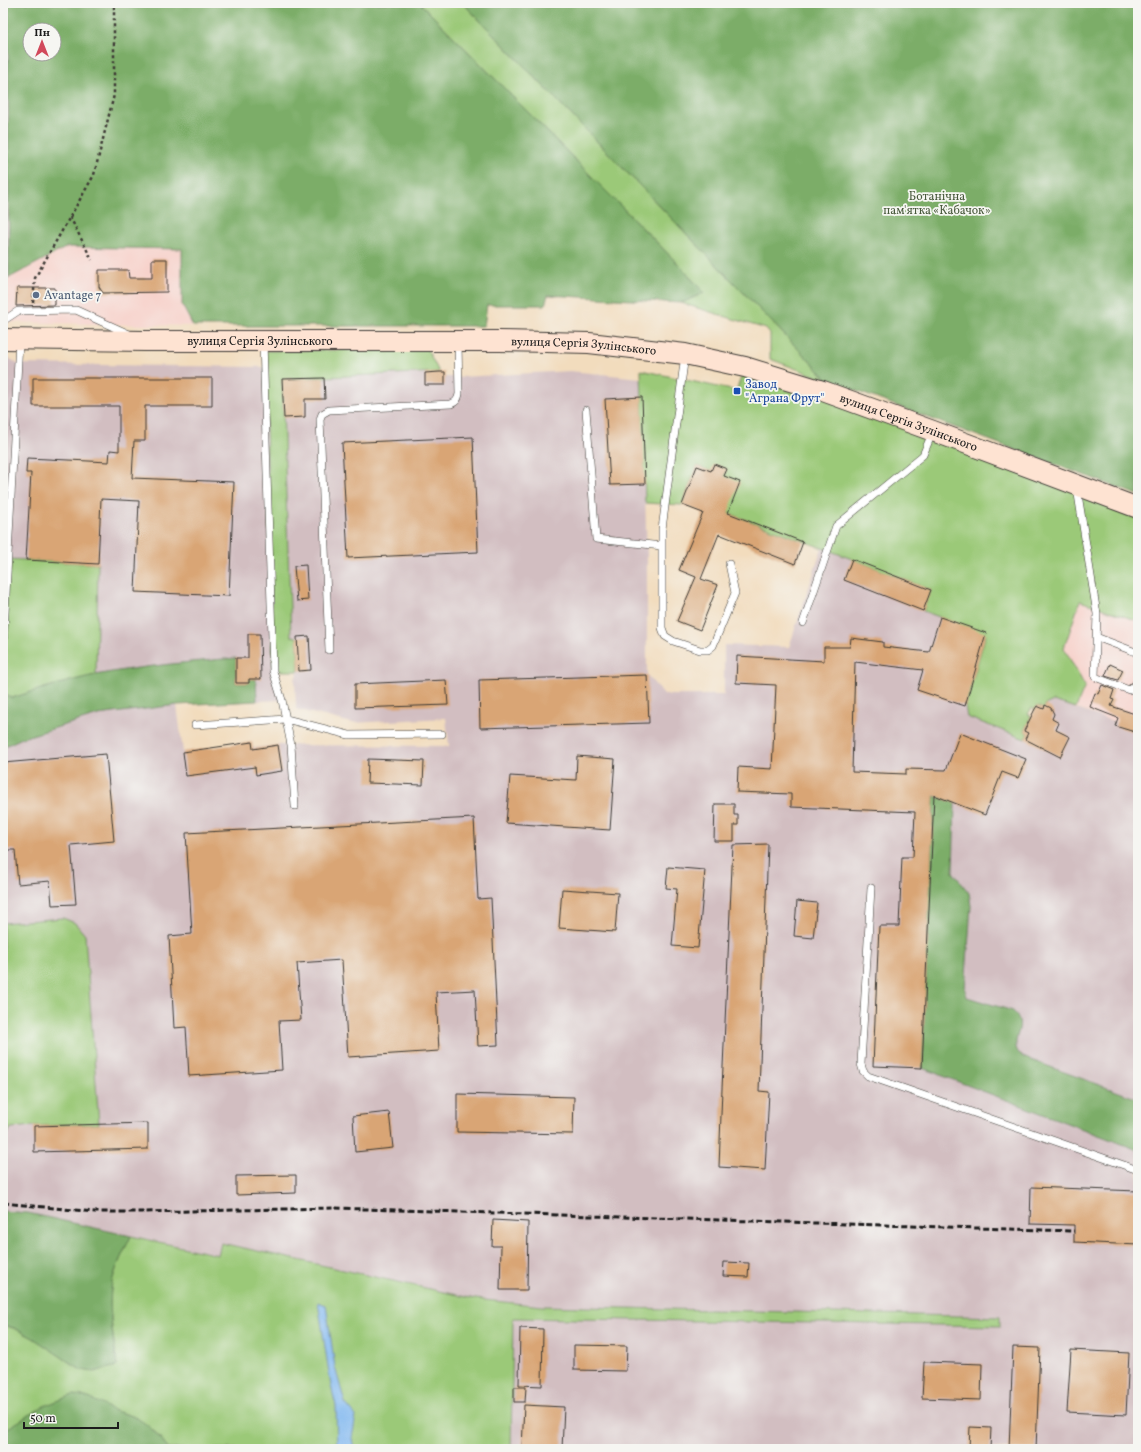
<svg xmlns="http://www.w3.org/2000/svg" width="1141" height="1452" font-family="Vollkorn,serif">
  <style>
    .built { fill: #f7d0c9 }
    .industrial { fill: #d2bec1 }
    .green { fill: #9bc978; stroke: #5c724a }
    .forest { fill: #7cad68; stroke: #4c6442; fill-rule: evenodd }
    .water { fill: #81b8f0; stroke: #4e6a86 }
    .building { fill: #d9a575 }
    .lines { fill: none; stroke-linecap: round; stroke-linejoin: round }
    .lane-casing { stroke: #3c3934; stroke-width: 8 }
    .secondary-casing { stroke: #3c3934; stroke-width: 22 }
    .path { stroke: #3c3934; stroke-width: 2.5; stroke-dasharray: 3 3; stroke-linecap: butt }
    .lane { stroke: #fff; stroke-width: 7 }
    .secondary { stroke: #fee3d2; stroke-width: 20 }
    .rail { stroke: #1c1c1c; stroke-width: 3; stroke-dasharray: 6 3; stroke-linecap: butt }
    .service-dot { fill: #5c6f8a; stroke: #f6f6f2; stroke-width: 1.5 }
    .transit-dot { fill: #1a4fb4; stroke: #f6f6f2; stroke-width: 1.5 }
    .labels { text-anchor: middle; stroke-width: 3.5; stroke-linejoin: round; paint-order: stroke }
    .park-label { font-size: 12px; fill: #48593c; stroke: #f6f6f2 }
    .service-label { font-size: 12px; fill: #4e5e75; stroke: #f6f6f2; text-anchor: start }
    .street-label { font-size: 12px; fill: #1c1c1c; stroke: #f6f6f2 }
    .transit-label { font-size: 12px; fill: #164399; stroke: #f6f6f2; text-anchor: start }
  </style>
  <rect width="100%" height="100%" fill="#f6f6f2"/>
  <filter id="ink" filterUnits="userSpaceOnUse"><feTurbulence type="fractalNoise" baseFrequency=".025" numOctaves="2"/><feDisplacementMap in="SourceGraphic" scale="8" xChannelSelector="R" yChannelSelector="G"/><feConvolveMatrix kernelMatrix="1 2 1 2 8 2 1 2 1" color-interpolation-filters="sRGB"/></filter>
  <filter id="wash" filterUnits="userSpaceOnUse"><feTurbulence type="fractalNoise" baseFrequency=".012" numOctaves="4" result="noise"/><feDisplacementMap in="SourceGraphic" scale="16" xChannelSelector="R" yChannelSelector="G"/><feGaussianBlur stdDeviation="0.9" result="paint"/><feColorMatrix in="noise" values="0 0 0 0 0 0 0 0 0 0 0 0 0 0 0 0 0 1.4 0 .05"/><feComposite in="paint" operator="in"/></filter>
  <g filter="url(#wash)">
    <rect width="100%" height="100%" fill="#f2dcbd"/>
    <path class="built" d="M 67,247 L 182,249 L 182,305 L 193,326 L 3,322 L 3,284 L 9,278 Z
      M 1080,600 L 1138,621 L 1138,715 L 1121,709 L 1116,722 L 1076,708 L 1085,686 L 1064,648 Z"/>
    <path class="industrial" d="M 3,3 L 8,3 L 9,278 L 3,284 Z
      M 3,354 L 18,364 L 264,367 L 273,671 L 282,700 L 177,705 L 183,752 L 252,742 L 253,748 L 278,745 L 449,746 L 446,718 L 352,723 L 296,709 L 295,679 L 299,671 L 297,637 L 291,636 L 282,379 L 445,372 L 445,377 L 459,377 L 570,371 L 641,378 L 647,554 L 647,675 L 664,695 L 724,695 L 724,645 L 789,647 L 822,548 L 852,559 L 844,580 L 940,617 L 917,690 L 965,706 L 1025,739 L 1060,757 L 1070,737 L 1056,730 L 1059,723 L 1052,719 L 1054,714 L 1051,708 L 1045,705 L 1053,701 L 1116,722 L 1115,726 L 1138,733 L 1138,1099 L 1023,1057 L 1017,1053 L 1015,1045 L 1020,1024 L 1013,1011 L 967,997 L 965,990 L 969,893 L 953,872 L 955,803 L 936,795 L 934,796 L 922,1068 L 1138,1150 L 1138,1449 L 511,1449 L 513,1318 L 1000,1326 L 1000,1317 L 542,1306 L 475,1299 L 221,1243 L 219,1255 L 28,1213 L 3,1211 Z"/>
    <path class="green" d="M 420,3 L 463,3 L 829,381 L 770,359 L 770,334 L 766,329 L 681,303 L 704,293 L 685,271 Z
      M 427,349 L 439,372 L 282,379 L 291,636 L 297,637 L 299,671 L 273,671 L 264,351 Z
      M 745,367 L 1138,508 L 1138,621 L 1080,601 L 1064,648 L 1085,686 L 1076,708 L 1053,701 L 1045,705 L 1044,709 L 1037,706 L 1035,710 L 1032,708 L 1028,714 L 1031,716 L 1024,731 L 1028,733 L 1025,739 L 967,717 L 965,706 L 986,634 L 923,611 L 931,590 L 852,559 L 728,513 L 724,476 L 727,469 L 711,471 L 697,466 L 682,505 L 645,503 L 641,370 L 736,391 Z
      M 8,559 L 98,564 L 96,675 L 52,686 L 12,698 L 3,692 L 3,652 Z
      M 63,918 L 75,923 L 85,935 L 99,1124 L 34,1126 L 11,1128 L 3,1142 L 3,923 Z
      M 131,1236 L 218,1255 L 221,1243 L 475,1299 L 542,1306 L 1000,1317 L 1000,1326 L 513,1318 L 511,1449 L 169,1449 L 156,1433 L 132,1416 L 116,1412 L 80,1395 L 3,1431 L 3,1325 C 32,1332 56,1354 81,1370 L 117,1366 C 114,1339 107,1308 112,1282 C 116,1266 124,1251 131,1236 Z"/>
    <path class="forest" d="M 8,3 L 420,3 L 685,271 L 704,293 L 681,303 L 548,295 L 545,305 L 487,305 L 484,326 L 193,326 L 182,305 L 182,249 L 67,247 L 9,278 ZM 30,30 L 54,30 L 54,54 L 30,54 Z
      M 463,3 L 1138,3 L 1138,495 L 829,381 Z
      M 236,658 L 236,683 L 248,683 L 249,679 L 256,679 L 257,701 L 177,705 L 98,715 L 22,738 L 3,747 L 3,692 L 12,698 C 40,689 67,681 95,675 C 142,666 189,662 236,658 Z
      M 934,796 L 955,803 L 953,872 L 969,893 L 971,906 L 965,990 L 967,997 L 1013,1011 C 1031,1027 1004,1043 1023,1057 L 1138,1099 L 1138,1150 L 922,1068 Z
      M 3,1211 L 28,1213 L 131,1236 C 124,1251 116,1266 112,1282 C 107,1308 114,1340 117,1366 L 94,1372 L 81,1370 L 33,1338 L 14,1328 L 3,1325 Z
      M 73,1395 C 87,1395 99,1403 111,1409 C 117,1413 125,1413 132,1416 C 147,1422 159,1436 169,1449 L 3,1449 L 3,1431 L 44,1406 Z"/>
    <path class="water" d="M 318,1302 L 326,1305 L 335,1367 L 345,1403 L 356,1416 L 352,1438 L 354,1449 L 337,1449 L 336,1406 L 331,1386 Z"/>
    <g id="blocks">
      <path class="building" d="M 152,259 L 167,259 L 167,292 L 103,293 L 99,287 L 99,270 L 128,270 L 129,278 L 152,278 Z
        M 17,288 L 55,288 L 55,305 L 16,306 Z
        M 439,372 L 445,372 L 445,385 L 425,385 L 425,373 Z
        M 33,378 L 212,378 L 212,406 L 145,406 L 145,441 L 134,441 L 132,478 L 234,482 L 229,596 L 135,592 L 139,501 L 101,499 L 98,564 L 26,560 L 31,473 L 26,473 L 27,458 L 109,462 L 110,450 L 119,451 L 119,406 L 33,406 Z
        M 324,378 L 325,399 L 305,399 L 305,417 L 284,418 L 282,379 Z
        M 642,397 L 645,484 L 610,485 L 605,399 Z
        M 473,437 L 478,552 L 348,558 L 342,443 Z
        M 714,464 L 727,469 L 724,476 L 740,482 L 728,513 L 803,542 L 795,564 L 719,534 L 701,579 L 718,585 L 700,630 L 677,621 L 696,577 L 679,570 L 703,513 L 682,505 L 697,466 L 711,471 Z
        M 852,559 L 931,590 L 923,611 L 844,580 Z
        M 306,565 L 308,600 L 297,601 L 294,566 Z
        M 940,617 L 986,633 L 965,706 L 917,690 L 923,670 L 855,662 L 852,772 L 906,774 L 906,769 L 946,770 L 960,733 L 1026,759 L 1018,778 L 1002,772 L 985,815 L 934,795 L 922,1068 L 873,1066 L 879,926 L 899,926 L 902,857 L 913,857 L 915,812 L 791,807 L 791,794 L 737,792 L 738,767 L 772,769 L 776,685 L 736,683 L 737,656 L 824,661 L 824,647 L 850,647 L 851,638 L 883,642 L 883,647 L 929,652 Z
        M 248,634 L 260,634 L 261,679 L 249,679 L 249,683 L 236,683 L 236,658 L 248,658 Z
        M 309,636 L 311,670 L 299,671 L 297,637 Z
        M 1110,664 L 1123,670 L 1118,680 L 1105,676 Z
        M 647,675 L 649,723 L 480,728 L 479,680 Z
        M 446,680 L 448,705 L 355,708 L 355,684 Z
        M 1102,685 L 1114,690 L 1111,699 L 1114,700 L 1111,706 L 1138,715 L 1138,733 L 1115,726 L 1118,718 L 1090,707 L 1095,693 L 1098,694 Z
        M 1045,705 L 1051,708 L 1054,714 L 1052,719 L 1059,723 L 1056,730 L 1070,737 L 1060,757 L 1025,739 L 1028,733 L 1024,731 L 1035,709 L 1037,706 L 1044,709 Z
        M 252,742 L 253,749 L 278,745 L 282,771 L 256,775 L 255,767 L 186,776 L 183,752 Z
        M 106,754 L 114,841 L 71,845 L 76,904 L 52,905 L 50,881 L 18,884 L 15,850 L 3,850 L 3,763 Z
        M 577,756 L 615,759 L 610,830 L 506,823 L 510,776 L 576,780 Z
        M 368,759 L 424,761 L 423,785 L 367,783 Z
        M 715,804 L 734,804 L 734,815 L 738,815 L 738,825 L 734,825 L 734,841 L 714,841 Z
        M 474,818 L 478,899 L 491,898 L 498,1045 L 478,1046 L 475,990 L 436,992 L 439,1051 L 348,1057 L 342,960 L 297,963 L 301,1020 L 279,1021 L 282,1070 L 189,1076 L 186,1027 L 174,1028 L 169,936 L 192,934 L 186,833 Z
        M 768,844 L 759,1091 L 769,1092 L 765,1170 L 719,1167 L 722,1089 L 733,845 Z
        M 668,867 L 705,870 L 698,948 L 672,946 L 677,889 L 666,888 Z
        M 562,889 L 618,893 L 615,932 L 559,928 Z
        M 797,901 L 817,903 L 813,938 L 794,936 Z
        M 457,1094 L 574,1097 L 573,1134 L 457,1132 Z
        M 389,1112 L 393,1148 L 355,1152 L 353,1116 Z
        M 148,1123 L 148,1149 L 34,1152 L 34,1126 Z
        M 296,1175 L 296,1193 L 236,1195 L 236,1176 Z
        M 1031,1187 L 1138,1191 L 1138,1245 L 1074,1242 L 1074,1225 L 1030,1224 Z
        M 493,1220 L 528,1222 L 527,1290 L 500,1290 L 501,1246 L 492,1246 Z
        M 724,1262 L 749,1263 L 748,1277 L 723,1276 Z
        M 520,1328 L 543,1329 L 542,1386 L 519,1385 Z
        M 574,1345 L 627,1346 L 626,1371 L 574,1370 Z
        M 1013,1347 L 1040,1348 L 1036,1449 L 1009,1449 Z
        M 1071,1350 L 1129,1353 L 1126,1415 L 1067,1412 Z
        M 924,1362 L 982,1364 L 981,1400 L 922,1398 Z
        M 514,1387 L 526,1387 L 525,1402 L 514,1402 Z
        M 524,1405 L 564,1407 L 562,1449 L 522,1449 Z
        M 970,1427 L 991,1428 L 990,1449 L 969,1449 Z"/>
    </g>
  </g>
  <g filter="url(#ink)">
    <use href="#blocks" fill-opacity="0" stroke="#3c3934" stroke-width="1"/>
    <g class="lines">
      <defs>
        <path id="lane" d="M 3,321 L 18,311 L 76,310 L 129,334
          M 263,341 L 273,671 L 282,700 L 291,745 L 295,806
          M 685,355 L 662,529 L 662,628 L 665,636 L 673,641 L 700,650 L 708,650 L 713,646 L 735,593 L 729,564
          M 586,410 L 596,539 L 662,546
          M 1077,488 L 1097,614 L 1095,677 L 1129,690 L 1138,682
          M 803,623 L 836,526 L 923,455 L 933,431
          M 1096,637 L 1138,653
          M 329,650 L 320,419 L 322,414 L 329,410 L 451,404 C 456,402 458,400 459,394 L 458,343
          M 3,652 L 19,341
          M 195,725 L 286,719 L 349,735 L 442,734
          M 871,888 L 861,1064 L 863,1071 L 868,1076 L 1138,1170"/>
        <g id="secondary">
          <path id="s1" d="M 3,339 L 145,341 L 499,341 L 589,343 L 685,354 L 745,367 L 823,391 L 933,431 L 1138,508"/>
        </g>
      </defs>
      <use href="#lane" class="lane-casing"/>
      <use href="#secondary" class="secondary-casing"/>
      <path class="path" d="M 70,217 L 92,260
        M 33,303 L 35,278 L 94,175 L 114,95 L 114,3"/>
      <use href="#lane" class="lane"/>
      <use href="#secondary" class="secondary"/>
      <path class="rail" d="M 3,1203 L 95,1212 L 143,1212 L 333,1208 L 1074,1231"/>
    </g>
  </g>
  <circle class="service-dot" cx="36" cy="295" r="4"/>
  <rect class="transit-dot" x="733" y="387" width="8" height="8" rx="2"/>
  <g class="labels">
    <g class="park-label">
      <text x="937" y="200">Ботанічна<tspan x="937" dy="14">пам'ятка «Кабачок»</tspan></text>
    </g>
    <g class="service-label">
      <text x="44" y="299">Avantage 7</text>
    </g>
    <g class="street-label">
      <text dy="4" stroke="none"><textPath href="#s1" startOffset="257">вулиця Сергія Зулінського</textPath></text>
      <text dy="4" stroke="none"><textPath href="#s1" startOffset="581">вулиця Сергія Зулінського</textPath></text>
      <text dy="4" stroke="none"><textPath href="#s1" startOffset="917">вулиця Сергія Зулінського</textPath></text>
    </g>
    <g class="transit-label">
      <text x="745" y="388">Завод<tspan x="745" dy="14">"Аграна Фрут"</tspan></text>
    </g>
  </g>
  <rect width="1141" height="1452" fill="none" stroke="#f6f6f2" stroke-width="16"/>
  <g transform="translate(42 42)"><circle r="19" fill="#f6f6f2" stroke="#9f9f9c"/>
  <path d="M0-3L7 15L0 10L-7 15Z" fill="#d1495b"/>
  <text y="-6" font-size="11" font-weight="bold" text-anchor="middle" fill="#1c1c1c">Пн</text>
  </g>
  <path d="M24 1422v6h94v-6" fill="none" stroke="#1c1c1c" stroke-width="2"/>
  <text x="30" y="1422" font-size="12" fill="#1c1c1c" stroke="#f6f6f2" stroke-width="3" paint-order="stroke">50 m</text>
</svg>
